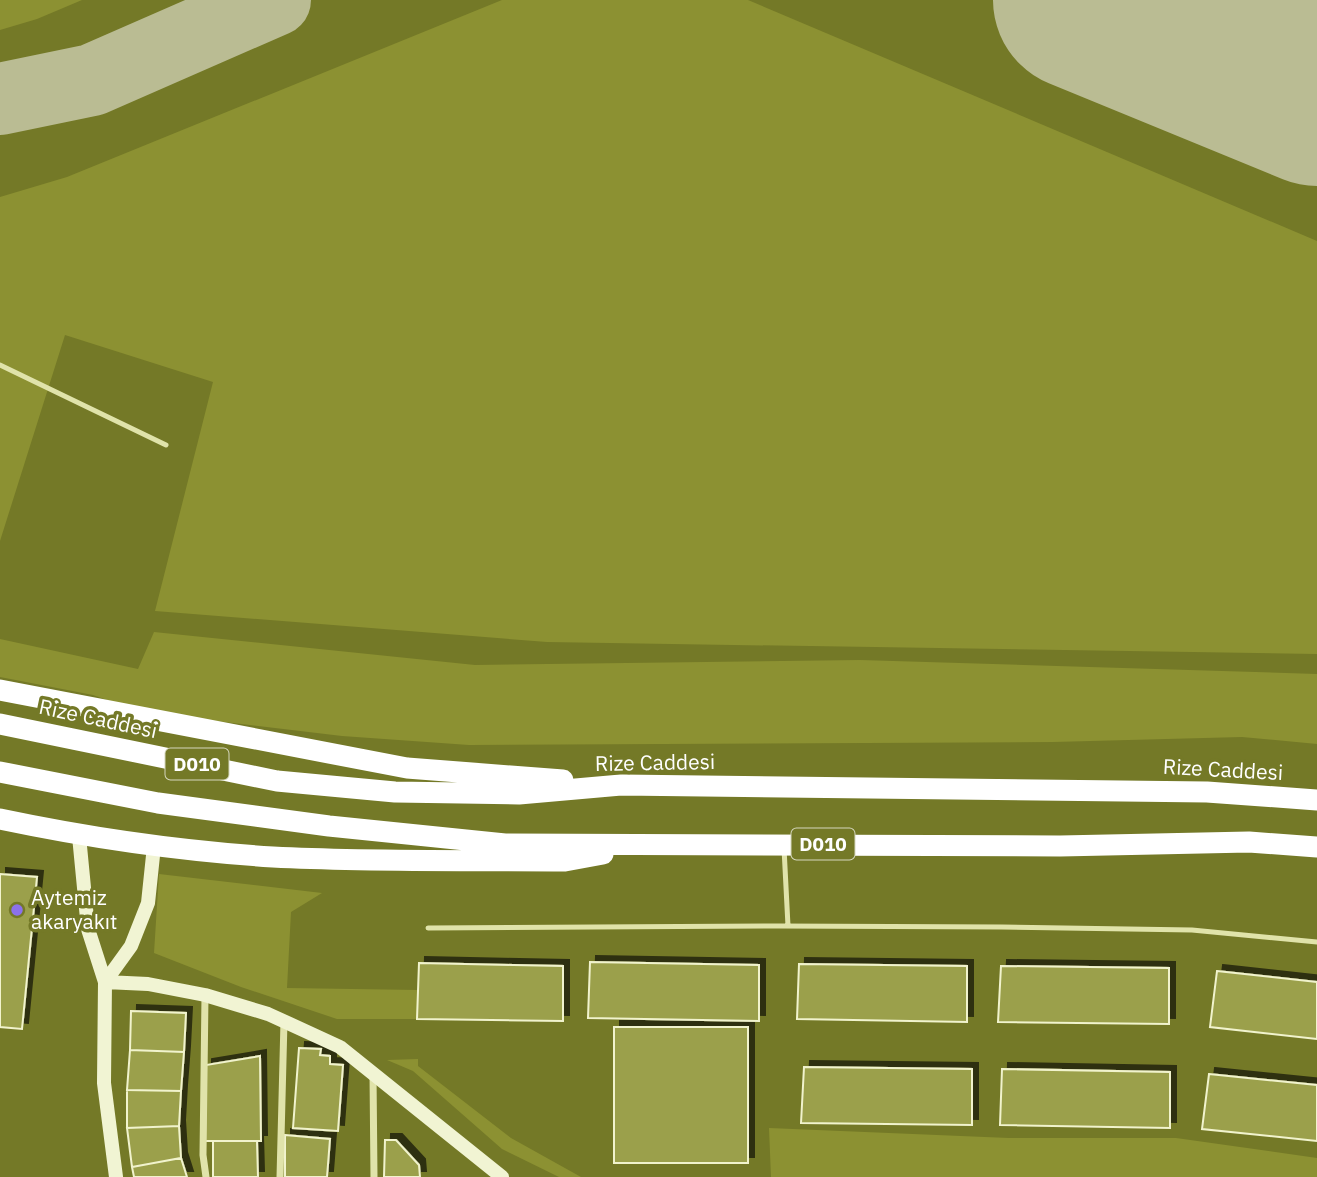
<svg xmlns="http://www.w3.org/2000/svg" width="1317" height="1177" font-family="'IBM Plex Sans',sans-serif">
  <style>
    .green { fill: #8c9132 }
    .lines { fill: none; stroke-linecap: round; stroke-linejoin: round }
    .taxiway { stroke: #babc93; stroke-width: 72 }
    .runway { stroke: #babc93; stroke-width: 180 }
    .building { fill: #9ba04c; stroke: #f1f3cd; stroke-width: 2; filter: url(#shadow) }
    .lane { stroke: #e0e3aa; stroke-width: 5 }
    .street { stroke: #e0e3aa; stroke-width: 7 }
    .secondary { stroke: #f1f4d3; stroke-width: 14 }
    .highway { stroke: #fff; stroke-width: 21 }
    .poi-dot { fill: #8b71eb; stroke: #747927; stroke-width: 2.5 }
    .labels { text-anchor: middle; stroke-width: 7; stroke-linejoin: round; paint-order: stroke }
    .shield { fill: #747927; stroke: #d5d7be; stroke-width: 2 }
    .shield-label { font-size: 19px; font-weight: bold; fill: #fff }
    .street-label { font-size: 21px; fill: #fff; stroke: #747927 }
    .poi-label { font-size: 21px; fill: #fff; stroke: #747927; text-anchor: start }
  </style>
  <defs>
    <filter id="shadow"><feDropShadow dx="6" dy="-6" stdDeviation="0" flood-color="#0009"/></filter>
  </defs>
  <rect width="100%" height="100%" fill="#747927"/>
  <path class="green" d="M 0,0 L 82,0 L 37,19 L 0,30 Z
    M 502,0 L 748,0 L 1317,241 L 1317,654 L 547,642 L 155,611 L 213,382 L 65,335 L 0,541 L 0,197 L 67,177 Z
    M 154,632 L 475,665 L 860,660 L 1317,674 L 1317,744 L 1242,737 L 1053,742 L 469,745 L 342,736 L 141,712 L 93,695 L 0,677 L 0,639 L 138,669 Z
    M 159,874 L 322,893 L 291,912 L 287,988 L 418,990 L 417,1019 L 337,1019 L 241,987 L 154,953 Z
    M 418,1059 L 418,1066 L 511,1138 L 581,1177 L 559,1177 L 502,1149 L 413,1071 L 387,1060 Z
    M 769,1128 L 1009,1138 L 1176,1138 L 1317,1158 L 1317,1177 L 771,1177 Z"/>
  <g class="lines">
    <path class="taxiway" d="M 0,99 L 92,80 L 275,0"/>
    <path class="runway" d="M 1083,0 L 1317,96"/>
  </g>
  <path class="building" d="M 0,874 L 37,877 L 22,1029 L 0,1027 Z
    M 590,962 L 759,965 L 759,1021 L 588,1018 Z
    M 419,963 L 563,966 L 563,1021 L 417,1019 Z
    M 799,964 L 967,966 L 967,1022 L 797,1019 Z
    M 1001,966 L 1169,968 L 1169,1024 L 998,1022 Z
    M 1217,971 L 1317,982 L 1317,1039 L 1210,1027 Z
    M 131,1011 L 186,1013 L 184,1052 L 130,1050 Z
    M 614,1027 L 748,1027 L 748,1163 L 614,1163 Z
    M 299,1048 L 321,1049 L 320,1055 L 330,1056 L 330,1064 L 343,1065 L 338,1131 L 293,1128 Z
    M 130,1050 L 184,1052 L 181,1091 L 127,1090 Z
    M 260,1056 L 261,1141 L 205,1141 L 206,1065 Z
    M 804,1067 L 972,1069 L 972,1125 L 801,1123 Z
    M 1002,1069 L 1170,1072 L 1170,1128 L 1000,1125 Z
    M 1209,1074 L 1317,1085 L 1317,1141 L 1202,1129 Z
    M 127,1090 L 181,1091 L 179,1126 L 127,1128 Z
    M 179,1126 L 181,1158 L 132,1167 L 127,1128 Z
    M 285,1135 L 330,1139 L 327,1177 L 285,1177 Z
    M 385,1140 L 396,1140 L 419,1165 L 420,1177 L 384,1177 Z
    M 213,1141 L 257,1141 L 258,1177 L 213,1177 Z
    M 181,1158 L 187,1177 L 134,1177 L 132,1167 Z"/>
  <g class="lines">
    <path class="lane" d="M 0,365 L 166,445
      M 784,848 L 788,926
      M 428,928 L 779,926 L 1002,927 L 1192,930 L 1317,942"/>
    <path class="street" d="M 205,996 L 203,1155 L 206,1177
      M 373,1074 L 374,1177
      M 280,1177 L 284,1021"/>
    <path class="secondary" d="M 79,836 L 88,929 L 105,982 L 104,1083 L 116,1177
      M 105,982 L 148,984 L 205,995 L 268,1014 L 340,1047 L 502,1177
      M 105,982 L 131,946 L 148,903 L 154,846"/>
    <path class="highway" d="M 0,690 L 407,768 L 563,780
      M 0,724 L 277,781 L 395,792 L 519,794 L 621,785 L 1207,792 L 1317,800
      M 0,772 L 158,803 L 329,826 L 505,844 L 1060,846 L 1249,842 L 1317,847
      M 0,819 C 90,838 181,851 273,857 C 370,862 468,860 565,861 L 603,854"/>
  </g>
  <circle class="poi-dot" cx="17" cy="910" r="7"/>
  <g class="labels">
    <g class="shield">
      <rect x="165.5" y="748.5" width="63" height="31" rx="5"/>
      <rect x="791.5" y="828.5" width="63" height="31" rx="5"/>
    </g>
    <g class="shield-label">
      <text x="197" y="771">D010</text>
      <text x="823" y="851">D010</text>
    </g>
    <g class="street-label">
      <text transform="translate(98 719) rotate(12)" y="7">Rize Caddesi</text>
      <text transform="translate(655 763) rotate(-1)" y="7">Rize Caddesi</text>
      <text transform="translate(1223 770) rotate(3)" y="7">Rize Caddesi</text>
    </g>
    <g class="poi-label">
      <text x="31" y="905">Aytemiz<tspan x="31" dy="24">akaryakıt</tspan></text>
    </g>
  </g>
</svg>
